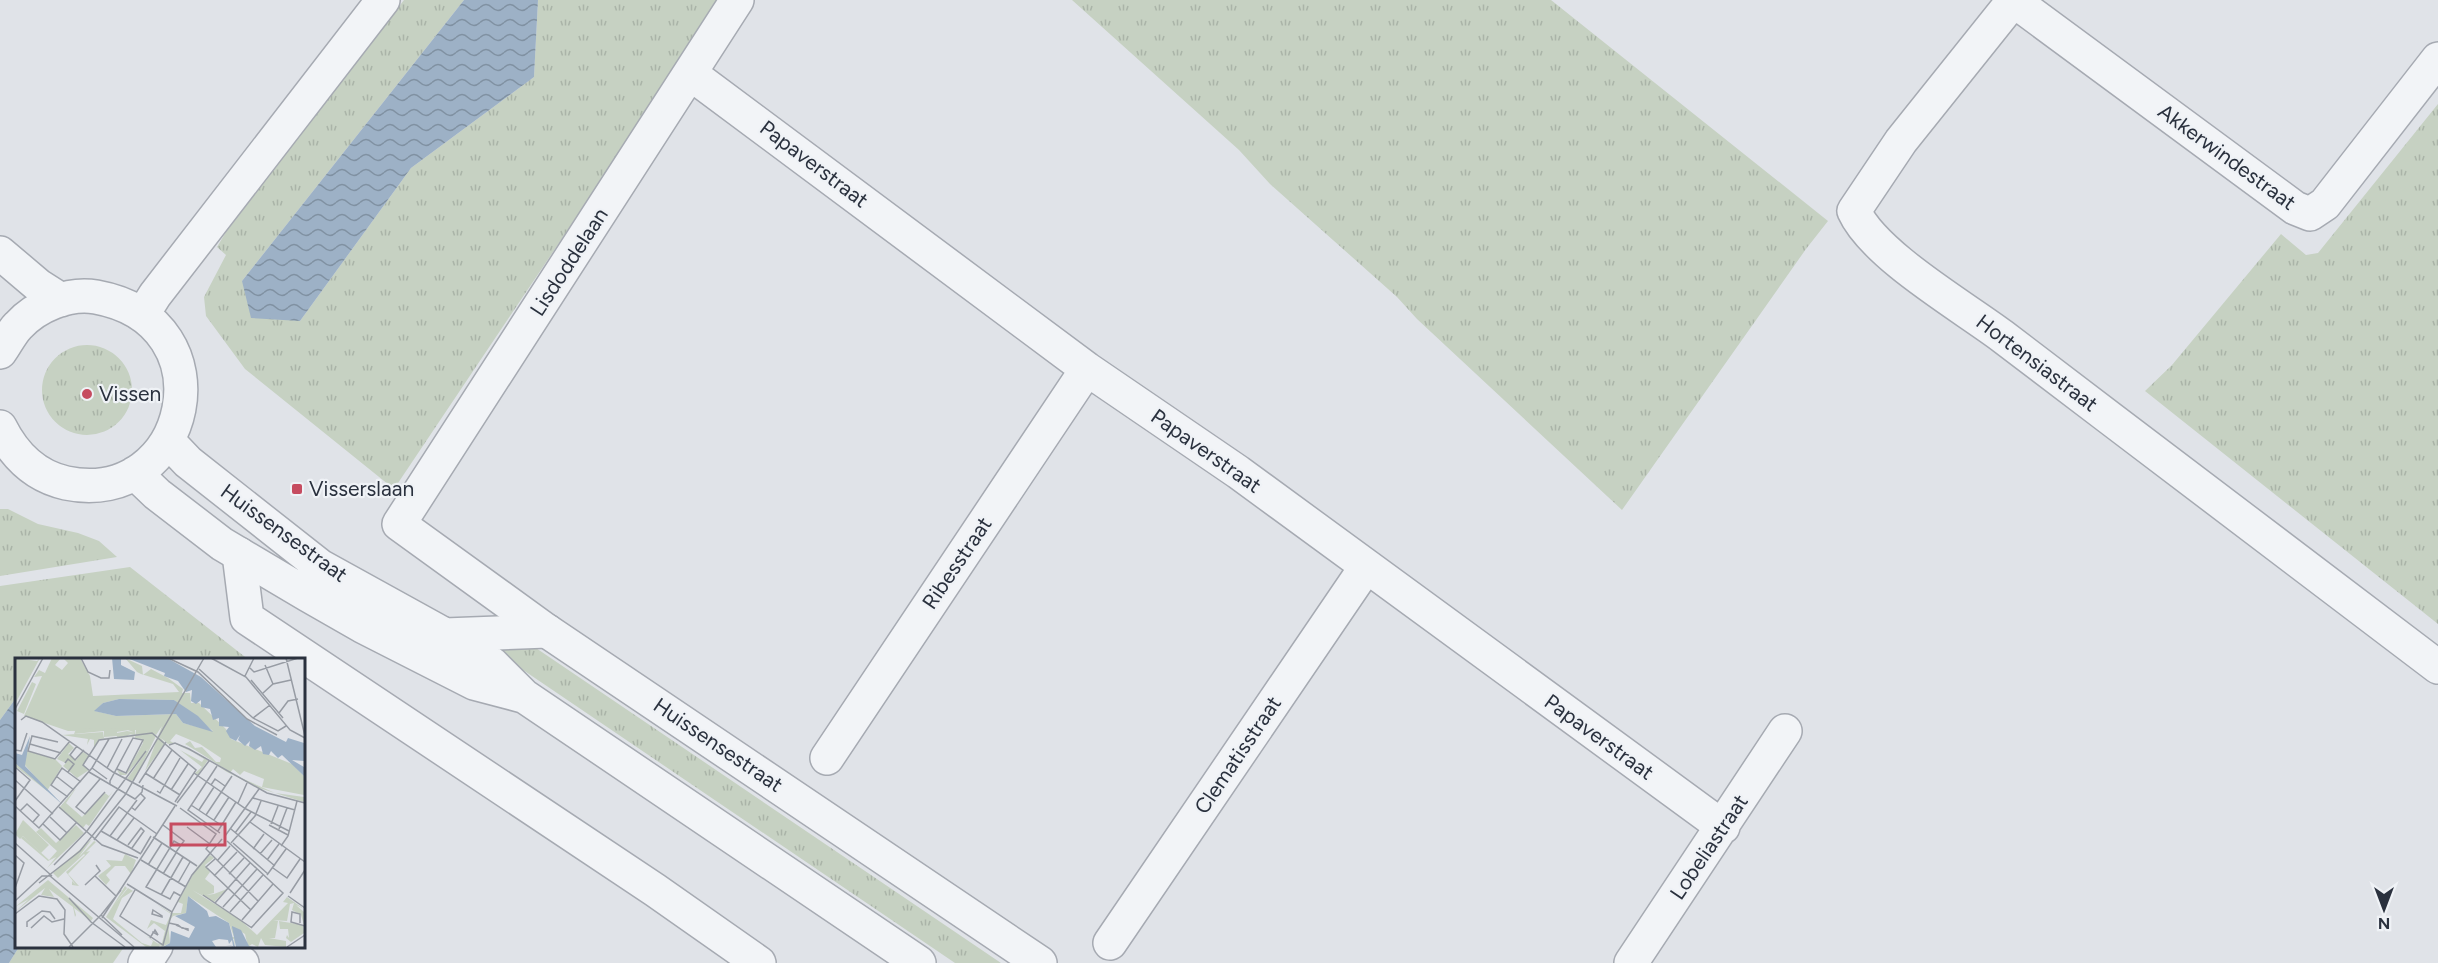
<svg xmlns="http://www.w3.org/2000/svg" width="2438" height="963" font-family="Figtree,sans-serif">
  <style>
    .grass { fill: url(#grass-tufts) }
    .water { fill: url(#water-waves) }
    .lines { fill: none; stroke-linecap: round; stroke-linejoin: round }
    .minor-casing { stroke: #a6aab2; stroke-width: 36 }
    .tertiary-casing { stroke: #a6aab2; stroke-width: 36 }
    .minor { stroke: #f2f4f7; stroke-width: 33 }
    .tertiary { stroke: #f2f4f7; stroke-width: 33 }
    .poi-dot { fill: #c64c60; stroke: #eff2f6; stroke-width: 2 }
    .labels { text-anchor: middle; stroke-width: 4.5; stroke-linejoin: round; paint-order: stroke }
    .street-label { font-size: 21px; fill: #2a313e; stroke: #eff2f6 }
    .poi-label { font-size: 21px; fill: #2a313e; stroke: #eff2f6; text-anchor: start }
    .inset-road { fill: none; stroke: #979ca4; stroke-width: 1.5 }
    .view { fill: #c64c60; fill-opacity: 0.15; stroke: #c64c60; stroke-width: 3 }
    .inset-edge { fill: none; stroke: #2a313e; stroke-width: 3 }
  </style>
  <defs>
    <pattern id="grass-tufts" width="24" height="20" patternUnits="userSpaceOnUse" patternTransform="scale(1.5)"><rect width="24" height="20" fill="#c6d1c2"/><path d="M3 7l-1-3M5 7V3M7 7l1-3M15 17l-1-3M17 17v-4M19 17l1-3" fill="none" stroke="#aab4a8"/></pattern>
    <pattern id="water-waves" width="16" height="10" patternUnits="userSpaceOnUse" patternTransform="scale(1.5)"><rect width="16" height="10" fill="#9db1c6"/><path d="M0 5q4-4 8 0t8 0" fill="none" stroke="#8091a2"/></pattern>
  </defs>
  <rect width="100%" height="100%" fill="#e0e3e8"/>
  <path class="grass" d="M 404,0 L 464,0 L 242,281 L 300,321 L 411,168 L 534,77 L 538,0 L 722,0 L 394,489 L 245,369 L 206,316 L 204,297 L 226,255 L 217,247 L 226,232 Z
    M 1072,0 L 1551,0 L 1828,221 L 1806,249 L 1622,510 L 1417,319 L 1397,297 L 1270,184 L 1239,150 Z
    M 2438,104 L 2438,624 L 2145,391 L 2172,365 L 2281,234 L 2306,255 L 2318,253 Z
    M42 390a45 45 0 1 1 90 0a45 45 0 1 1-90 0Z
    M 0,509 L 8,509 L 38,524 L 78,533 L 99,541 L 117,557 L 0,576 Z
    M 130,567 L 249,660 L 16,660 L 16,698 L 0,720 L 0,586 Z
    M 493,640 L 530,644 L 1001,963 L 955,963 L 498,653 Z
    M 19,947 L 124,947 L 113,963 L 9,963 Z"/>
  <path class="water" d="M 464,0 L 538,0 L 534,77 L 411,168 L 300,321 L 251,318 L 242,281 Z
    M 16,698 L 16,946 L 19,947 L 9,963 L 0,963 L 0,720 Z"/>
  <g class="lines">
    <defs>
      <path id="minor" d="M 737,0 L 399,524 L 547,631 L 1040,963
        M 2013,0 L 2295,208 L 2310,214 L 2325,204 L 2438,59
        M 2013,1 L 1901,141 L 1854,211 C 1874,255 1962,306 2002,336 C 2147,447 2294,556 2438,667
        M 691,74 L 1087,369 L 1238,472 L 1723,827
        M 143,314 L 155,295 L 383,0
        M 239,554 L 247,618 L 655,890 L 759,963
        M 827,758 L 1087,369
        M 1110,943 L 1366,567
        M 216,946 L 242,963
        M 145,963 L 156,946
        M 1631,963 L 1785,731"/>
      <path id="tertiary" d="M 0,253 L 39,286 L 61,300
        M 0,352 C 6,344 11,333 18,326 C 36,306 69,292 96,297 C 233,322 190,509 66,483 C 34,476 14,455 0,427
        M 168,441 L 188,462 L 320,566 L 445,635 L 492,664 L 524,696 L 919,963
        M 135,473 L 157,494 L 222,544 L 308,595 L 362,626 L 474,683 L 523,696
        M 445,635 L 547,631"/>
    </defs>
    <use href="#minor" class="minor-casing"/>
    <use href="#tertiary" class="tertiary-casing"/>
    <use href="#minor" class="minor"/>
    <use href="#tertiary" class="tertiary"/>
  </g>
  <g class="poi-dot">
    <circle cx="87" cy="394" r="6"/>
    <rect x="291" y="483" width="12" height="12" rx="3"/>
  </g>
  <g class="labels">
    <g class="street-label">
      <text transform="translate(2227 157) rotate(36)" y="7">Akkerwindestraat</text>
      <text transform="translate(814 164) rotate(37)" y="7">Papaverstraat</text>
      <text transform="translate(569 262) rotate(-57)" y="7">Lisdoddelaan</text>
      <text transform="translate(2037 363) rotate(37)" y="7">Hortensiastraat</text>
      <text transform="translate(1206 451) rotate(35)" y="7">Papaverstraat</text>
      <text transform="translate(284 533) rotate(36)" y="7">Huissensestraat</text>
      <text transform="translate(957 563) rotate(-56)" y="7">Ribesstraat</text>
      <text transform="translate(1599 737) rotate(36)" y="7">Papaverstraat</text>
      <text transform="translate(718 745) rotate(34)" y="7">Huissensestraat</text>
      <text transform="translate(1238 755) rotate(-56)" y="7">Clematisstraat</text>
      <text transform="translate(1709 847) rotate(-56)" y="7">Lobeliastraat</text>
    </g>
    <g class="poi-label">
      <text x="99" y="401">Vissen</text>
      <text x="309" y="496">Visserslaan</text>
    </g>
  </g>
  <g transform="translate(15 658)">
    <rect width="290" height="290" fill="#e0e3e8"/>
    <path d="M 0,0 L 22,3 L 25,0 L 0,46 ZM 37,0 L 46,0 L 40,7 L 47,12 L 53,5 L 48,0 L 65,0 L 75,18 L 78,38 L 164,34 L 158,26 L 126,16 L 122,14 L 110,0 L 127,8 L 128,17 L 136,11 L 153,20 L 168,31 L 167,35 L 175,35 L 176,45 L 184,45 L 211,71 L 216,81 L 277,106 L 289,118 L 289,137 L 247,129 L 249,121 L 229,113 L 225,117 L 218,111 L 215,115 L 260,135 L 289,139 L 289,144 L 244,130 L 212,114 L 193,102 L 183,117 L 180,115 L 187,109 L 165,92 L 187,104 L 189,101 L 168,89 L 190,100 L 161,85 L 153,86 L 146,80 L 150,85 L 130,113 L 147,68 L 141,77 L 136,75 L 141,78 L 119,123 L 116,122 L 118,124 L 112,121 L 134,90 L 111,117 L 105,117 L 102,112 L 111,116 L 128,85 L 127,81 L 120,80 L 121,72 L 53,73 L 9,58 L 27,18 L 19,19 L 24,12 L 30,15 ZM 104,41 L 159,42 L 198,73 L 168,65 L 161,56 L 101,58 L 80,53 L 88,45 ZM 161,76 L 185,86 L 206,100 L 205,104 L 201,104 L 187,89 L 180,90 L 175,83 L 170,86 L 185,95 L 210,111 L 155,83 ZM 17,24 L 21,26 L 9,56 L 2,53 ZM 112,73 L 118,74 L 111,79 L 119,78 L 118,79 L 84,81 L 79,90 L 79,82 L 75,81 L 72,87 L 73,81 L 47,77 L 88,74 L 89,80 L 102,79 L 102,75 ZM 15,78 L 12,93 L 40,101 L 47,108 L 32,133 L 0,108 L 0,105 L 30,130 L 9,106 ZM 54,85 L 59,90 L 53,96 L 61,102 L 68,94 L 74,98 L 68,107 L 74,112 L 62,120 L 48,108 L 51,105 L 42,101 ZM 62,129 L 51,145 L 67,159 L 90,135 L 94,138 L 98,133 L 74,168 L 71,166 L 68,170 L 44,150 ZM 61,167 L 69,175 L 32,210 L 41,199 L 33,203 L 6,180 L 8,178 L 34,202 L 42,193 L 21,174 L 26,170 L 41,185 ZM 77,181 L 63,200 L 79,183 L 81,184 L 71,194 L 75,193 L 53,216 L 64,228 L 57,227 L 57,223 L 61,227 L 51,214 L 70,197 L 69,196 L 43,220 L 38,215 ZM 110,196 L 121,202 L 116,216 L 110,208 L 100,208 L 91,217 L 95,222 L 91,227 L 83,218 L 96,208 L 91,202 L 107,203 ZM 195,197 L 199,200 L 190,207 L 195,214 L 190,221 L 199,228 L 199,235 L 191,237 L 199,236 L 212,231 L 199,244 L 177,232 L 223,260 L 242,277 L 273,245 L 268,244 L 272,239 L 289,251 L 281,247 L 289,254 L 289,267 L 286,257 L 277,252 L 279,245 L 275,246 L 272,263 L 258,262 L 263,263 L 260,280 L 254,280 L 271,283 L 271,289 L 250,287 L 246,280 L 243,289 L 237,286 L 233,289 L 230,276 L 218,269 L 220,275 L 220,289 L 219,281 L 204,279 L 219,279 L 214,265 L 173,238 L 171,255 L 158,258 L 153,265 L 155,285 L 147,289 L 143,285 L 147,285 L 150,273 L 139,265 L 132,271 L 136,262 L 151,267 L 156,256 L 141,246 L 156,255 L 166,255 L 168,246 L 163,244 L 182,209 ZM 33,222 L 78,260 L 76,263 L 59,250 L 61,257 L 60,259 L 58,249 L 34,231 L 39,239 L 26,237 L 30,230 L 0,254 L 14,241 L 0,249 ZM 110,228 L 112,230 L 99,247 L 113,230 L 118,233 L 107,240 L 98,261 L 127,285 L 136,288 L 138,283 L 130,277 L 145,287 L 144,289 L 131,289 L 91,259 ZM 264,263 L 288,267 L 289,275 L 276,284 L 271,280 L 272,277 L 274,280 L 273,271 L 265,271 Z" fill="#c6d1c2" fill-rule="evenodd"/>
    <path d="M 110,70 L 120,72 L 120,77 L 112,76 L 118,74 L 113,72 L 102,74 L 102,78 L 89,79 L 89,73 L 59,76 L 61,71 Z" fill="#c6d1c2"/>
    <path d="M 8,162 L 34,187 L 26,195 L 8,178 L 5,181 L 0,176 Z" fill="#c6d1c2"/>
    <path d="M 97,0 L 106,0 L 106,7 L 120,14 L 119,22 L 99,21 ZM 112,0 L 152,0 L 186,19 L 240,68 L 271,84 L 273,80 L 289,85 L 289,103 L 277,102 L 289,109 L 289,118 L 267,97 L 263,100 L 256,93 L 254,97 L 248,96 L 246,88 L 240,92 L 234,88 L 235,83 L 230,88 L 223,82 L 225,77 L 221,83 L 215,80 L 211,73 L 214,69 L 204,68 L 204,60 L 198,62 L 195,51 L 186,49 L 186,42 L 181,46 L 176,43 L 177,32 L 171,34 L 163,23 L 149,18 L 150,15 ZM 104,41 L 159,42 L 183,58 L 198,74 L 168,65 L 161,56 L 101,58 L 79,53 L 88,45 ZM 15,78 L 10,108 L 48,147 L 0,105 L 0,95 L 7,97 ZM 173,238 L 192,253 L 194,259 L 201,258 L 214,265 L 220,289 L 211,287 L 218,288 L 217,282 L 214,286 L 213,282 L 204,281 L 197,283 L 201,289 L 148,289 L 155,285 L 156,273 L 174,280 L 180,269 L 160,258 L 171,255 ZM 217,269 L 217,268 L 226,272 L 234,288 L 239,289 L 221,289 Z" fill="#9db1c6"/>
    <path class="inset-road" d="M 66,0 L 73,14 L 86,20 L 94,20 L 95,12M 153,0 L 183,14 L 232,61 L 262,77M 196,0 L 231,19 L 275,72 L 290,80M 271,0 L 290,78M 250,7 L 258,26M 235,10 L 239,14 L 283,0M 184,11 L 238,60 L 263,73 L 271,68M 230,18 L 239,0M 236,22 L 268,60M 248,35 L 258,26 L 276,22M 0,51 L 28,0M 264,55 L 273,43 L 283,41M 238,60 L 255,47M 6,62 L 11,58 L 27,64 L 98,114 L 162,148M 43,84 L 17,78 L 13,93 L 40,101 L 55,83M 15,86 L 46,95M 154,87 L 160,85 L 174,91 L 252,135 L 290,145M 62,88 L 55,97 L 60,102 L 69,92M 0,92 L 6,93 L 12,75M 50,105 L 53,101 L 59,106 L 53,114M 202,108 L 173,152 L 205,175M 0,109 L 15,122 L 0,143M 77,110 L 92,121M 92,110 L 107,81M 75,113 L 68,107 L 84,82 L 137,75 L 181,112 L 160,144M 74,114 L 120,141 L 127,134 L 128,127M 130,115 L 165,137M 179,115 L 231,151 L 274,173M 41,118 L 59,132M 85,121 L 61,149 L 70,156 L 90,134M 138,121 L 157,92M 0,122 L 38,156M 124,125 L 151,84M 95,127 L 95,123 L 118,80 L 128,82 L 111,115 L 102,111M 196,127 L 200,121 L 210,128M 156,132 L 173,106M 142,133 L 145,135 L 165,100M 53,139 L 36,127 L 47,110 L 66,124M 238,140 L 280,152M 162,145 L 194,103M 223,145 L 232,125M 176,147 L 206,167M 0,148 L 24,170 L 77,110 L 94,81M 44,149 L 87,187 L 123,200M 116,149 L 120,152 L 130,140 L 126,136M 165,150 L 201,176 L 191,191 L 243,243M 184,152 L 199,129M 5,153 L 12,146 L 24,157 L 18,164M 191,157 L 217,118M 35,159 L 52,175M 199,162 L 214,139M 235,164 L 290,204M 28,166 L 45,182 L 61,165M 256,166 L 263,148M 148,167 L 169,183 L 166,187M 254,167 L 273,177M 172,169 L 195,186M 216,171 L 260,208M 264,171 L 272,150M 86,173 L 126,196M 203,173 L 221,144M 220,175 L 236,154M 95,178 L 122,142M 210,178 L 244,131M 138,179 L 182,208M 79,182 L 104,149 L 142,176M 102,182 L 119,160M 212,183 L 268,235 L 236,270M 0,185 L 37,218M 216,185 L 240,158 L 246,143M 218,185 L 253,216M 113,187 L 126,170 L 129,173 L 117,190M 266,188 L 273,178 L 282,143M 238,191 L 249,176M 161,194 L 166,187 L 159,183 L 131,229 L 155,241 L 159,234 L 166,238M 126,195 L 136,178M 245,196 L 257,182M 0,197 L 9,205 L 0,230M 200,201 L 191,209 L 236,252M 126,202 L 171,229M 252,202 L 264,186M 202,203 L 215,188M 39,207 L 72,173 L 131,93M 133,207 L 147,185M 258,210 L 272,220 L 285,201M 148,216 L 161,195M 214,216 L 229,200M 252,217 L 271,191M 80,218 L 101,238M 199,218 L 222,194M 24,225 L 65,193 L 110,137 L 189,0M 163,225 L 175,204M 112,226 L 157,254M 70,227 L 85,213 L 81,207M 120,232 L 105,258 L 148,287 L 157,254 L 177,217 L 207,181M 275,235 L 290,212M 146,237 L 168,199M 188,237 L 237,270M 273,238 L 290,250M 54,240 L 76,264 L 110,289M 0,243 L 27,218 L 35,218 L 119,289M 200,245 L 235,205M 208,249 L 242,211M 138,252 L 147,258 L 147,259 L 137,256 ZM 215,254 L 248,217M 0,256 L 24,238 L 42,241 L 50,252 L 49,276 L 58,289M 86,257 L 106,232M 86,257 L 107,277M 87,260 L 160,148M 227,262 L 258,226M 154,265 L 163,267 L 167,270 L 173,271 L 173,272 L 161,267M 285,265 L 285,256 L 277,254 L 276,264 L 290,268M 12,269 L 12,264 L 27,253 L 35,254 L 40,261M 16,270 L 29,258 L 37,264 L 49,261M 135,280 L 138,275 L 138,274 L 139,274 L 140,272 L 143,277 L 138,274M 54,289 L 86,257M 272,289 L 290,277"/>
    <path class="view" d="M 156,166 L 210,166 L 210,187 L 156,187 Z"/>
    <rect width="290" height="290" class="inset-edge"/>
  </g>
  <g transform="translate(2384 909) rotate(180)" stroke="#eff2f6" stroke-width="4.5" paint-order="stroke">
  <path d="M0-4.5L10 22L0 15L-10 22Z" fill="#2a313e"/>
  <text y="-9" font-size="16" font-weight="bold" text-anchor="middle" fill="#2a313e">N</text>
  </g>
</svg>
